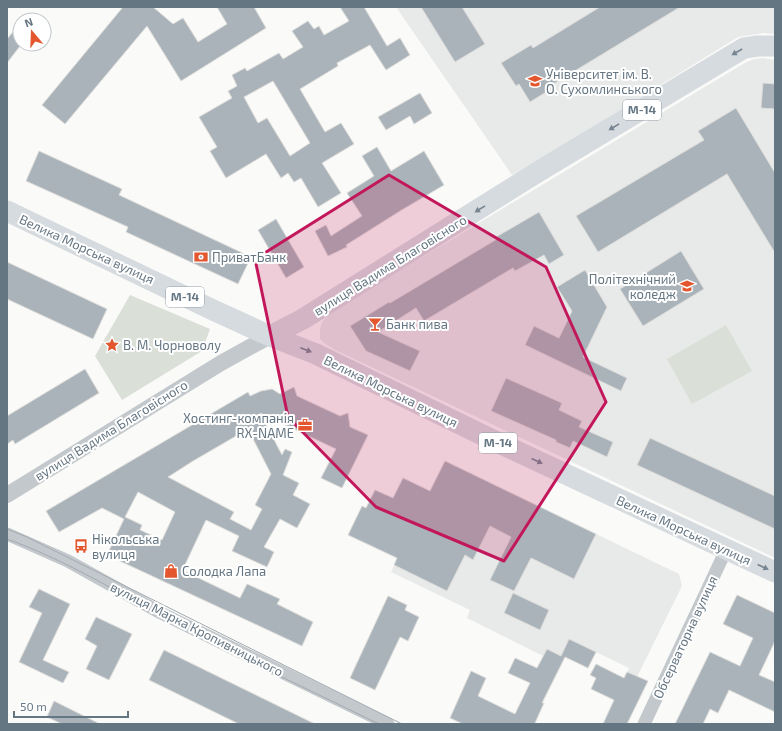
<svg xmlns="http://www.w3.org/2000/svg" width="782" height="731" font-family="'Exo 2',sans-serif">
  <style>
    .built { fill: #e8e9e9 }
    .green { fill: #dadfd7 }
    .building { fill: #aab3b9; stroke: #dcdcda; fill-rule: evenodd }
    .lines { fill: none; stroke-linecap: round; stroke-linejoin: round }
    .minor { stroke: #c3c8cc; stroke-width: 13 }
    .tertiary { stroke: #c3c8cc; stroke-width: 16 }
    .trunk { stroke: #d6dbdf; stroke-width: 21 }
    .tram { stroke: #a2aab0; stroke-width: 1 }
    .oneway { fill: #768591 }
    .marked { fill: #c2185b; fill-opacity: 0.2; stroke: #c2185b; stroke-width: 3; stroke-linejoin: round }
    .labels { text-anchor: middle; stroke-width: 4; stroke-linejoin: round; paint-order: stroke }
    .shield { fill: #fff; stroke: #939fa8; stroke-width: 1 }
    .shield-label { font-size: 12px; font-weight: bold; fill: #657683 }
    .poi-label { font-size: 13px; fill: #657683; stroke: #fff; text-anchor: start }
    .street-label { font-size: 13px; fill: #657683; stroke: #fff }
  </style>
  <rect width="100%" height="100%" fill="#fafaf8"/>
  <path class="built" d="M 396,7 L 775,7 L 775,34 L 764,33 L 738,37 L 567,143 L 512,175 Z
    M 763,58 L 775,60 L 775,558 L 335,350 L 324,343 L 320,339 L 320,330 L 322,322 L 331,312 L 728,73 L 745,63 L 754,59 Z
    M 445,461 L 679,574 L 682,586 L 637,677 L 627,672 L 629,668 L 569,639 L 561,656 L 547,649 L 543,656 L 467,618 L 470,610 L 391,572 Z"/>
  <path class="green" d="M 130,295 L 210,329 L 202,351 L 122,400 L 95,356 Z
    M 726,325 L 752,371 L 692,404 L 667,359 Z"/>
  <path class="building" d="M 123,7 L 153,7 L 173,24 L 183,18 L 198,42 L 227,24 L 217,7 L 254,7 L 266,28 L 181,81 L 147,26 L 65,124 L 42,105 Z
    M 340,7 L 364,7 L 387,46 L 400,38 L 410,55 L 386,70 L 370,45 L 337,63 L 338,66 L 300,89 L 325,132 L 341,123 L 354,144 L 322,163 L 341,193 L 318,207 L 301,178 L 294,182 L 288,173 L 281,178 L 266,154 L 226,178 L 210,151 L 217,147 L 199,117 L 232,98 L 228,91 L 237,86 L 232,75 L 245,68 L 247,71 L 279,53 L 283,59 L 303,47 L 292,31 L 308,21 L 314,29 L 319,26 L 324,35 L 349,21 ZM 273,81 L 310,143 L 290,156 L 267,118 L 258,123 L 244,97 Z
    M 421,7 L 462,7 L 485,44 L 455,62 Z
    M 600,7 L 680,7 L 550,86 L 551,89 L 530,102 L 519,84 L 516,86 L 501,63 L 531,45 L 533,48 Z
    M 13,32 L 20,37 L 20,46 L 7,63 L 7,39 Z
    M 763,83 L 775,84 L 775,109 L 761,108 Z
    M 420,93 L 432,113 L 414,124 L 410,116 L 386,130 L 378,117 Z
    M 736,108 L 775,173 L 775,253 L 727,174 L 598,252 L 576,216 L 704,140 L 698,131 Z
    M 377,147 L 391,171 L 424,151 L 444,185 L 400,211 L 346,245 L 347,247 L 328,256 L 315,231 L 326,225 L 331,236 L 362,216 L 347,193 L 374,176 L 362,156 Z
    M 39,151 L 122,189 L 119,195 L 251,257 L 238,284 L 126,232 L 128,227 L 26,181 Z
    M 539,212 L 564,255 L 549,264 L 544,255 L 515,271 L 513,268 L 424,321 L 416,308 L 378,332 L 420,351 L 410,371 L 366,351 L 350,326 L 389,302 L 390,303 L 497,239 L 496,237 Z
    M 276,219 L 304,267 L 286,278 L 258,230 Z
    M 681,251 L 704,289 L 643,326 L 620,289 Z
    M 7,262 L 107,309 L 93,339 L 7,299 Z
    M 585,270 L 607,307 L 583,357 L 627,378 L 621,391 L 525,345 L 534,326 L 559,338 L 572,311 L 557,287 Z
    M 85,369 L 99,393 L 15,444 L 13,440 L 7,444 L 7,416 Z
    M 506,378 L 562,403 L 559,410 L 582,421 L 579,427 L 613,442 L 607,457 L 573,441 L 570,448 L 556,442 L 556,440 L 491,411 Z
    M 294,387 L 297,396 L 340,416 L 348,413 L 350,427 L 368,435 L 342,488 L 321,478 L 336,449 L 260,413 L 282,455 L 285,449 L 292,452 L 283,475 L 299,483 L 293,495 L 310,504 L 297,528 L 280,519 L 264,547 L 274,552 L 267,567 L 232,551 L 239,536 L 206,520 L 183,569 L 185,570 L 184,571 L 240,598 L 247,584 L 280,599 L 277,604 L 313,622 L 302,646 L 107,555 L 124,519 L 102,508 L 59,532 L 46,511 L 248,392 L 250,396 L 261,391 L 272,389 L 280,394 ZM 248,429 L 271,474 L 255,505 L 262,509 L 251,530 L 230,519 L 234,512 L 168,477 L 193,461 ZM 138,492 L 175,512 L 162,540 L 140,530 L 142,525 L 125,517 Z
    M 650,438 L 775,496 L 775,529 L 637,465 Z
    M 445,461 L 596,534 L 574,579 L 531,558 L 514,591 L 490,580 L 511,537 L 490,526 L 473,560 L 465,555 L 447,591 L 394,565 L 397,558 L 348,535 L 362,506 L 366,508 L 375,490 L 393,498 L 403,478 L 430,491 Z
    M 39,589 L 70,604 L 43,660 L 69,672 L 63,683 L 19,662 L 42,613 L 29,607 Z
    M 513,593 L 549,610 L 540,630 L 504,613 Z
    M 737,595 L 775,613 L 775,641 L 759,675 L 775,682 L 775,712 L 729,690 L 718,713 L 710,709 L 703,724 L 675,724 L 710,652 L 740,666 L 753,638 L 723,624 Z
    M 388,596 L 407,605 L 405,610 L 419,617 L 408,641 L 400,637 L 375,690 L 350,678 Z
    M 96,617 L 132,634 L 109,680 L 86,669 L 97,646 L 85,639 Z
    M 569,639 L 596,652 L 588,668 L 565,657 L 542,703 L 544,703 L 535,723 L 537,724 L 463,724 L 450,718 L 471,671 L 486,678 L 478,696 L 515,714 L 530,683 L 508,673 L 515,658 L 537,668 L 547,649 L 561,656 Z
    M 164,650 L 315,724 L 239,724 L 149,680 Z
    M 596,664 L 624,678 L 627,672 L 648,681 L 627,724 L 603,724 L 614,700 L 591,689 L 596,678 L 590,675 Z
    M 54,701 L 100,724 L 62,724 L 47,717 Z"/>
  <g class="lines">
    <path class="minor" d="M 7,534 L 68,561 L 161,613 L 388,724
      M 644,724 L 726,550"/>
    <path class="tertiary" d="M 7,495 L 221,363 L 270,336"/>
    <path class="trunk" d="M 7,211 L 213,310 L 270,336 L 316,354 L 499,443 L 775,572
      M 270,336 L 303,319 L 536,173 L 744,48 L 758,46 L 775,46"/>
    <path class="tram" d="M 7,529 L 27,537 L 402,724
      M 7,539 C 72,562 133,602 194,633 C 255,665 318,694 379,724"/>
  </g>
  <defs><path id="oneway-solid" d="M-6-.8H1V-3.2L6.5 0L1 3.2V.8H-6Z"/></defs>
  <g class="oneway">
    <use href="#oneway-solid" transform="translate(737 52) rotate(150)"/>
    <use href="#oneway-solid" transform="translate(614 127) rotate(149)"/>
    <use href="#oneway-solid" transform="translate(480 209) rotate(148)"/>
    <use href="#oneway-solid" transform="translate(306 350) rotate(21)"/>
    <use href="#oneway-solid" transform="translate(537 461) rotate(25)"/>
    <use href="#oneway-solid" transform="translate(763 567) rotate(25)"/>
  </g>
  <path class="marked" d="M 389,175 L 546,267 L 606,402 L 504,561 L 376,507 L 288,417 L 255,259 Z"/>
  <defs>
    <symbol id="university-bare" viewBox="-9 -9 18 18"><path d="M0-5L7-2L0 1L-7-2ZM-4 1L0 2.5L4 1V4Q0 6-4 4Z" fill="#e4572e" stroke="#fff" stroke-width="2.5" paint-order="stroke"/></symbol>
    <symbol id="bank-bare" viewBox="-9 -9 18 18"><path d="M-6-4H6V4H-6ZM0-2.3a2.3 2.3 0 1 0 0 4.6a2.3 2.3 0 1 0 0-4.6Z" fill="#e4572e" stroke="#fff" stroke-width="2.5" paint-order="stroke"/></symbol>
    <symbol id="bar-bare" viewBox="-9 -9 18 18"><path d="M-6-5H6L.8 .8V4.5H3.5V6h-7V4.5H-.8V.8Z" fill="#e4572e" stroke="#fff" stroke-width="2.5" paint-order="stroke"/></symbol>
    <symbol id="sight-bare" viewBox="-9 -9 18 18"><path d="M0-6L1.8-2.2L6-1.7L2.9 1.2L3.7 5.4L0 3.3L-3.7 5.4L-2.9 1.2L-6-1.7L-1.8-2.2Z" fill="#e4572e" stroke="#fff" stroke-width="2.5" paint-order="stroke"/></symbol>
    <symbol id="office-bare" viewBox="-9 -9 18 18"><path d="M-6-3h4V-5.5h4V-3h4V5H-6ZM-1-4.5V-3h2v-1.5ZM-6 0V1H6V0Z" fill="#e4572e" stroke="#fff" stroke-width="2.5" paint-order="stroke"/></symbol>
    <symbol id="bus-bare" viewBox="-9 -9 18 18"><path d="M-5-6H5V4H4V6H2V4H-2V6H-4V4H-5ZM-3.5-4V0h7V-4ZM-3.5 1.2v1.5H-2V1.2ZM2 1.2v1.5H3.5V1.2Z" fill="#e4572e" stroke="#fff" stroke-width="2.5" paint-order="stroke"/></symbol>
    <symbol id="shop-bare" viewBox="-9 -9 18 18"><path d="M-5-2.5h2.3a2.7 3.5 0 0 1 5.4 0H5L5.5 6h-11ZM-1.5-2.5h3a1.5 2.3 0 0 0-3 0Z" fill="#e4572e" stroke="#fff" stroke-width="2.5" paint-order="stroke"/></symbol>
  </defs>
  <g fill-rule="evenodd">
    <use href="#university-bare" x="525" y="71" width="20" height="20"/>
    <use href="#bank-bare" x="191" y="247" width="20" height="20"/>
    <use href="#university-bare" x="677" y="276" width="20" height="20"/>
    <use href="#bar-bare" x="365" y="314" width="20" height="20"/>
    <use href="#sight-bare" x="102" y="335" width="20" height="20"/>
    <use href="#office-bare" x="295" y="415" width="20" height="20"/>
    <use href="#bus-bare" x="71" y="536" width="20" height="20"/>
    <use href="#shop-bare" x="161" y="561" width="20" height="20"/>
  </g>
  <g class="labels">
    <g class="shield">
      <rect x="623" y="100" width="38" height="20" rx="3"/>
      <rect x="166" y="287" width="38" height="20" rx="3"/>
      <rect x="479" y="433" width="38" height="20" rx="3"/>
    </g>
    <g class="shield-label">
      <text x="642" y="114">М-14</text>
      <text x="185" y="301">М-14</text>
      <text x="498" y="447">М-14</text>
    </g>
    <g class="poi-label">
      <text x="546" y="79">Університет ім. В.<tspan x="546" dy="15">О. Сухомлинського</tspan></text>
      <text x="212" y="262">ПриватБанк</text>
      <text x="676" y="284" text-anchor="end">Політехнічний<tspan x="676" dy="15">коледж</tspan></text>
      <text x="386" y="329">Банк пива</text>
      <text x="123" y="350">В. М. Чорноволу</text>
      <text x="294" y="423" text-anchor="end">Хостинг-компанія<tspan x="294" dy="15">RX-NAME</tspan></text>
      <text x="92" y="544">Нікольська<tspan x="92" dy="15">вулиця</tspan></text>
      <text x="182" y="576">Солодка Лапа</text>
    </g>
    <g class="street-label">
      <text transform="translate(87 249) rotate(25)" y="5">Велика Морська вулиця</text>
      <text transform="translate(390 265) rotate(-32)" y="5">вулиця Вадима Благовісного</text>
      <text transform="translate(391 391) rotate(26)" y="5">Велика Морська вулиця</text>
      <text transform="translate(111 430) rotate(-32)" y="5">вулиця Вадима Благовісного</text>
      <text transform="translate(684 530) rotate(25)" y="5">Велика Морська вулиця</text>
      <text transform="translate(197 629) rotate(27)" y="5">вулиця Марка Кропивницького</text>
      <text transform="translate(685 637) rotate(-65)" y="5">Обсерваторна вулиця</text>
    </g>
  </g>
  <rect width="782" height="731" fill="none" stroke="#657683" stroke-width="16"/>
  <g transform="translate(32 32) rotate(341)"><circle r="19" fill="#ffffff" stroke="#c1c8cd"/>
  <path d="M0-3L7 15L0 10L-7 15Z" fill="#e4572e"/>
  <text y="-6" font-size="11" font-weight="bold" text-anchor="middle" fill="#657683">N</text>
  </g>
  <path d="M14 711v6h114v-6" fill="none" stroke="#657683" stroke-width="2"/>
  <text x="20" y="711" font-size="12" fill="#657683" stroke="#ffffff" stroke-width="3" paint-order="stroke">50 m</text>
</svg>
